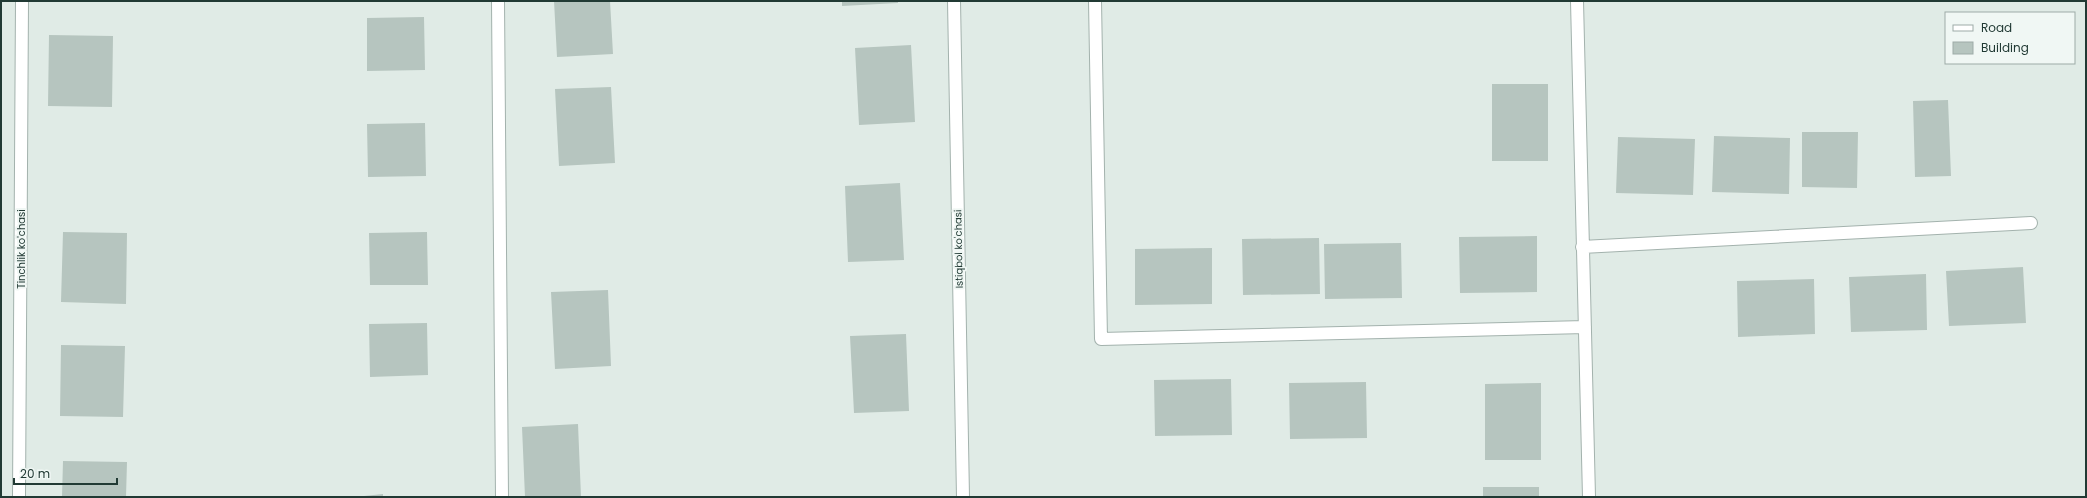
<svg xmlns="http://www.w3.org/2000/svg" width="2087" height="498" font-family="Poppins,sans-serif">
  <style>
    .building { fill: #b6c5bf }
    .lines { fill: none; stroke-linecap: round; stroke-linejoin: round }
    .minor-casing { stroke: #a3b2ad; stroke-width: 14 }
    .minor { stroke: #fff; stroke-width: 12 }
    .labels { text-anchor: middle; stroke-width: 4; stroke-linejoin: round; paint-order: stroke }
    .street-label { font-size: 10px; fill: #213a34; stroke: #f0f7f4 }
  </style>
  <rect width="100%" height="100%" fill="#e0ebe6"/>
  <path class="building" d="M 554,1 L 610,1 L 613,54 L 557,57 Z
    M 842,1 L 898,1 L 898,3 L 842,6 Z
    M 424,17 L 425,70 L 367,71 L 367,18 Z
    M 49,35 L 113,36 L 112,107 L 48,106 Z
    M 911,45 L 915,122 L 859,125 L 855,48 Z
    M 1492,84 L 1548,84 L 1548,161 L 1492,161 Z
    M 611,87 L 615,163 L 559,166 L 555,89 Z
    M 1948,100 L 1951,176 L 1915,177 L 1913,101 Z
    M 425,123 L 426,176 L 368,177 L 367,124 Z
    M 1802,132 L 1858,132 L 1857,188 L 1802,187 Z
    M 1714,136 L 1790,138 L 1789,194 L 1712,192 Z
    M 1618,137 L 1695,139 L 1693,195 L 1616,193 Z
    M 900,183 L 904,260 L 848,262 L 845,186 Z
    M 63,232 L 127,233 L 126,304 L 61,302 Z
    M 427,232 L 428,285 L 370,285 L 369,233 Z
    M 1537,236 L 1537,292 L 1460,293 L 1459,237 Z
    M 1319,238 L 1320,294 L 1243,295 L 1242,239 Z
    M 1401,243 L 1402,298 L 1325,299 L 1324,244 Z
    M 1212,248 L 1212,304 L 1135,305 L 1135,249 Z
    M 2023,267 L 2026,323 L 1949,326 L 1946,271 Z
    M 1926,274 L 1927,330 L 1851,332 L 1849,277 Z
    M 1814,279 L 1815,334 L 1738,337 L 1737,281 Z
    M 608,290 L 611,366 L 555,369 L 551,292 Z
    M 427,323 L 428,375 L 370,377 L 369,324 Z
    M 906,334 L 909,411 L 854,413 L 850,336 Z
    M 61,345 L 125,346 L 123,417 L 60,416 Z
    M 1231,379 L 1232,435 L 1155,436 L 1154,380 Z
    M 1366,382 L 1367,438 L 1290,439 L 1289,383 Z
    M 1541,383 L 1541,460 L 1485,460 L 1485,384 Z
    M 578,424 L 581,497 L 525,497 L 522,427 Z
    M 63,461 L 127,462 L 126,497 L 62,497 Z
    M 1483,487 L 1539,487 L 1539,497 L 1483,497 Z
    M 383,494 L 383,497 L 364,497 L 364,496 Z"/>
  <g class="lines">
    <defs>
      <path id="minor" d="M 498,1 L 502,497
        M 954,1 L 963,497
        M 1095,1 L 1101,339 L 1585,327
        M 1577,1 L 1589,497
        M 1582,247 L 2031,223
        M 19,497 L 22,1"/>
    </defs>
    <use href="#minor" class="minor-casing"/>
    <use href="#minor" class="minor"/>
  </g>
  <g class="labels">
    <g class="street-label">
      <text transform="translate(21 249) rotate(-90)" y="4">Tinchlik ko'chasi</text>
      <text transform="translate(958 249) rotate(-91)" y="4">Istiqbol ko'chasi</text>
    </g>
  </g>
  <rect width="2087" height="498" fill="none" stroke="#213a34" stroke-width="4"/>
  <rect x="1945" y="12" width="130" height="52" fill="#f0f7f4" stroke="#9daba7"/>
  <rect x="1953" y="25" width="20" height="6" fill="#ffffff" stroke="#9daba7"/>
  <text x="1981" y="32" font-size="12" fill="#213a34">Road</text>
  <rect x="1953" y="42" width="20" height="12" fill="#b6c5bf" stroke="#9daba7"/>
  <text x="1981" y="52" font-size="12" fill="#213a34">Building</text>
  <path d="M14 478v6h103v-6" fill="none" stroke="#213a34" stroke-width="2"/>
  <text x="20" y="478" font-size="12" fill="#213a34" stroke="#f0f7f4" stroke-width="3" paint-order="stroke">20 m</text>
</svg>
